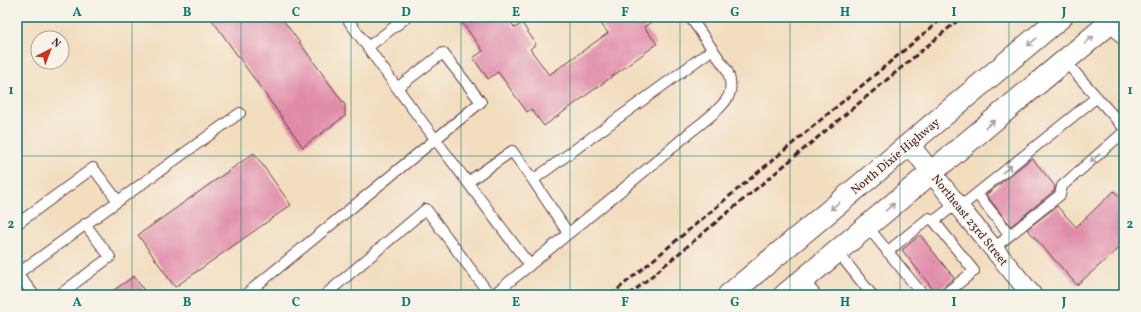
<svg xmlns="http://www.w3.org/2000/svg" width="1141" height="312" font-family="Vollkorn,serif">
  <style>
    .building { fill: #e08aa8 }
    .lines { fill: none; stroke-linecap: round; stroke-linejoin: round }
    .service-casing { stroke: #633c41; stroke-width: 12 }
    .minor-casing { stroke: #633c41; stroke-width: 21 }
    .secondary-casing { stroke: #633c41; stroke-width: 24 }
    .service { stroke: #fff; stroke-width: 10 }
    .minor { stroke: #fff; stroke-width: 19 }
    .secondary { stroke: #fff; stroke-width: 22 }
    .rail { stroke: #4a1f2b; stroke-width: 3; stroke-dasharray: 6 3; stroke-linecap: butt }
    .oneway { stroke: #ae9aa0 }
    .grid { fill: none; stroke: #0f766e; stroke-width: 1; stroke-opacity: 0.55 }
    .labels { text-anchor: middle; stroke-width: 3; stroke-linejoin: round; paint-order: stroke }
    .street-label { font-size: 12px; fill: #4a1f2b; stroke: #f7f3e8 }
    .neatline { fill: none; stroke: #0f766e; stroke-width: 1.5 }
    .grid-label { font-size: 13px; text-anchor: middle; font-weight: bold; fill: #0f766e }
  </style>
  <rect width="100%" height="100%" fill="#f7f3e8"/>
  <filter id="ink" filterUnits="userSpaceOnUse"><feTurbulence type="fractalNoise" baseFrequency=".025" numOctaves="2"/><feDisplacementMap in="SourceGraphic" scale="8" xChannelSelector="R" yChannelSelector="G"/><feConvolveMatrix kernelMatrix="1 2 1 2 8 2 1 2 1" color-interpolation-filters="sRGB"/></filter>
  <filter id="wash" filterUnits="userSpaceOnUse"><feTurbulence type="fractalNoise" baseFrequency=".012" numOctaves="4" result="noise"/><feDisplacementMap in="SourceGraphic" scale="16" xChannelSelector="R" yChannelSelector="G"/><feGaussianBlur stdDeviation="0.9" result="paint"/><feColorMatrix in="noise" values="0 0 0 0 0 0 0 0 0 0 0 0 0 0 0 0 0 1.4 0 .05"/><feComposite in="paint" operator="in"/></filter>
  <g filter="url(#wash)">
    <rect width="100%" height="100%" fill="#f3ddbf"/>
    <g id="blocks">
      <path class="building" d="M 210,17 L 281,17 L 345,105 L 345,116 L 303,147 Z
        M 458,17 L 507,17 L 515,28 L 522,23 L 536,44 L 530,49 L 549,75 L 608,33 L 596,17 L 658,17 L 644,27 L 657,44 L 544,126 L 531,109 L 527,112 L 498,72 L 488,79 L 473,58 L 483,51 Z
        M 254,153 L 291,205 L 175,287 L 138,235 Z
        M 1032,158 L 1055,186 L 1054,191 L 1011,226 L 986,195 Z
        M 1114,191 L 1124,202 L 1124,244 L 1077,285 L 1027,229 L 1057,206 L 1076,227 Z
        M 920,235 L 954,278 L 936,293 L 902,250 Z
        M 134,276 L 147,295 L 107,295 Z"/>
    </g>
  </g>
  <g filter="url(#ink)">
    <use href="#blocks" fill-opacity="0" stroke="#633c41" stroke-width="1"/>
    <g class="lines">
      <defs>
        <path id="service" d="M 346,17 L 397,88
          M 1109,24 L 1124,42
          M 368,47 L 407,17
          M 1065,61 L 1124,128
          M 468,182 L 512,151 L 533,180
          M 977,194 L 1010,235 L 993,249
          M 959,208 L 1097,97
          M 17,224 L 93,168 L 118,201
          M 867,226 L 923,295
          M 568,233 L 533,180 L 713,49
          M 1010,235 L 1060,195 L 1062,186 L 1124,132
          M 837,251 L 872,295
          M 887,252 L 929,218 L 934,221
          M 530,265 C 583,221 637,179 688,134 C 699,125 722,109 728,97 C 733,88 730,78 727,70 L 690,17
          M 17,273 L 34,295
          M 17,274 L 240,113
          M 803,280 L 816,295
          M 59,295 L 110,257 L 85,224
          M 245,295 L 421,151 L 481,102 L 443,53 L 397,88 L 522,255 L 530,265 L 493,295
          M 327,295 L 326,294 L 426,209 L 490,295
          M 944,295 L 974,271 L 934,221 L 956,204"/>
        <path id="minor" d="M 909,144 L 967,217 L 1032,295"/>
        <path id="secondary" d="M 729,295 L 1061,17
          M 785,295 L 1117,17"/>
      </defs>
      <use href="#service" class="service-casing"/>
      <use href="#minor" class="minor-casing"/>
      <use href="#secondary" class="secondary-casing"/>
      <use href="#service" class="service"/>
      <use href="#minor" class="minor"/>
      <use href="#secondary" class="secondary"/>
      <path class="rail" d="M 611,295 L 944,17
        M 629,295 L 962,17"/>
    </g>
    <defs><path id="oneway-shaft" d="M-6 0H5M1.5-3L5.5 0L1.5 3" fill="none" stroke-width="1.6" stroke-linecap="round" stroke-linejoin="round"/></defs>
    <g class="oneway">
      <use href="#oneway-shaft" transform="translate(1089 40) rotate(-40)"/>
      <use href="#oneway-shaft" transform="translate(1032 42) rotate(140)"/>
      <use href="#oneway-shaft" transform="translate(990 124) rotate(-40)"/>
      <use href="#oneway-shaft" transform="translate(1095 158) rotate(139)"/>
      <use href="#oneway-shaft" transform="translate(1007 169) rotate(-39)"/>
      <use href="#oneway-shaft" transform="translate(835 206) rotate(140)"/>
      <use href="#oneway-shaft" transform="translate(890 207) rotate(-40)"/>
    </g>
  </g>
  <path class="grid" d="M 132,17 L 132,295M 241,17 L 241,295M 351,17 L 351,295M 461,17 L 461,295M 570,17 L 570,295M 680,17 L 680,295M 790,17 L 790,295M 900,17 L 900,295M 1009,17 L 1009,295M 17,156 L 1124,156"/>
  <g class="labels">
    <g class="street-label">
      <text transform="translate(895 156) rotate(-40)" y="4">North Dixie Highway</text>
      <text transform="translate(970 220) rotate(51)" y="4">Northeast 23rd Street</text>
    </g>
  </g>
  <rect width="1141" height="312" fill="none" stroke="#f7f3e8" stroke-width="44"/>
  <g transform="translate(50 50) rotate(42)"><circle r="19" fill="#f7f3e8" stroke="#b29e9c"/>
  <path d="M0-3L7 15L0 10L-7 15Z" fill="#c8321e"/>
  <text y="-6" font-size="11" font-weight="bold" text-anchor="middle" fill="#4a1f2b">N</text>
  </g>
  <rect x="22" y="22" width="1097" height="268" class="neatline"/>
  <g class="grid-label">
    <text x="77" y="16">A</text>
    <text x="187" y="16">B</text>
    <text x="296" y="16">C</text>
    <text x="406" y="16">D</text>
    <text x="516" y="16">E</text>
    <text x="625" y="16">F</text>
    <text x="735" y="16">G</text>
    <text x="845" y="16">H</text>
    <text x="954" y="16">I</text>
    <text x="1064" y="16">J</text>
    <text x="11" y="94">1</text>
    <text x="1130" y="94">1</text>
    <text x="11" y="228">2</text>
    <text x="1130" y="228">2</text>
    <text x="77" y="306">A</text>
    <text x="187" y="306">B</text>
    <text x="296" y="306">C</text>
    <text x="406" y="306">D</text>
    <text x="516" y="306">E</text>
    <text x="625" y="306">F</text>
    <text x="735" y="306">G</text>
    <text x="845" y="306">H</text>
    <text x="954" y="306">I</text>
    <text x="1064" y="306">J</text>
  </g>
</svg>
